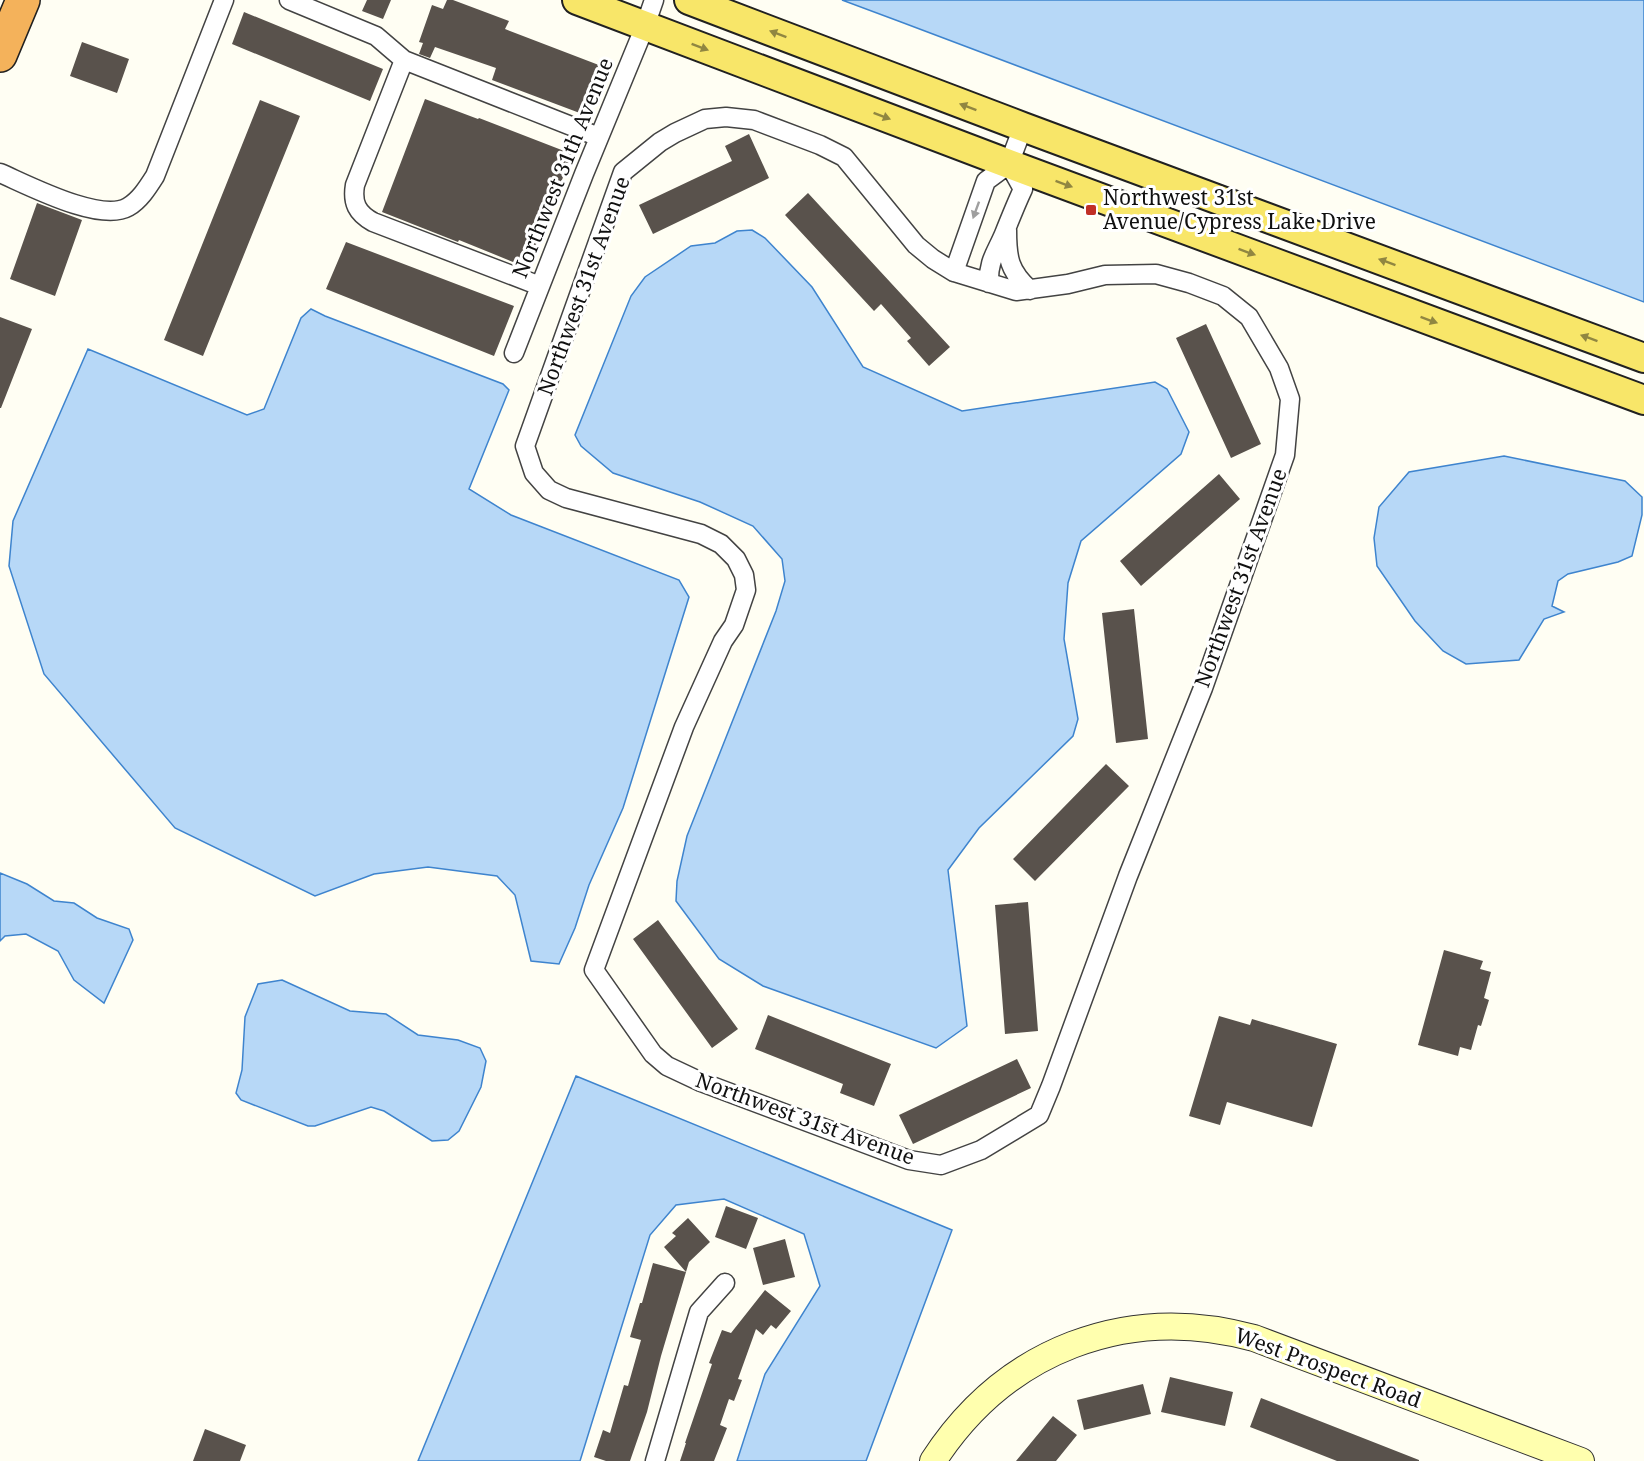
<svg xmlns="http://www.w3.org/2000/svg" width="1644" height="1461" font-family="'Noto Serif',serif">
  <style>
    .water { fill: #b7d8f7; stroke: #3e84ce; stroke-width: 1.5 }
    .building { fill: #59524c }
    .lines { fill: none; stroke-linecap: round; stroke-linejoin: round }
    .street-casing { stroke: #434343; stroke-width: 21 }
    .secondary-casing { stroke: #323232; stroke-width: 28 }
    .primary-casing { stroke: #212121; stroke-width: 32 }
    .highway-casing { stroke: #212121; stroke-width: 36 }
    .street { stroke: #fff; stroke-width: 18 }
    .secondary { stroke: #ffffae; stroke-width: 26 }
    .primary { stroke: #f8e669; stroke-width: 28 }
    .highway { stroke: #f4b25b; stroke-width: 33 }
    .oneway { fill: #908641 }
    .oneway2 { fill: #9f9f9f }
    .poi-dot { fill: #c13026; stroke: #fff; stroke-width: 2 }
    .labels { text-anchor: middle; stroke-width: 6; stroke-linejoin: round; paint-order: stroke }
    .street-label { font-size: 21px; fill: #101010; stroke: #fff }
    .poi-label { font-size: 21px; fill: #101010; stroke: #fff; text-anchor: start }
  </style>
  <rect width="100%" height="100%" fill="#fffef3"/>
  <path class="water" d="M 842,0 L 1644,0 L 1644,302 L 901,22 Z
    M 752,230 L 765,238 L 812,287 L 863,367 L 962,411 L 1155,382 L 1167,389 L 1189,432 L 1181,454 L 1081,541 L 1068,583 L 1064,639 L 1078,719 L 1073,736 L 979,828 L 948,870 L 967,1026 L 936,1048 L 763,986 L 719,959 L 676,901 L 677,881 L 687,836 L 776,611 L 785,581 L 782,559 L 753,526 L 700,502 L 613,473 L 581,446 L 575,435 L 631,296 L 645,277 L 691,246 L 715,243 L 737,231 Z
    M 311,309 L 325,316 L 503,384 L 509,390 L 469,489 L 511,515 L 679,580 L 689,597 L 623,808 L 589,885 L 575,928 L 559,964 L 531,961 L 515,895 L 497,876 L 428,867 L 374,874 L 315,896 L 175,828 L 44,674 L 9,566 L 13,521 L 88,349 L 247,415 L 264,409 L 301,318 Z
    M 1504,456 L 1625,481 L 1642,497 L 1642,515 L 1632,556 L 1618,562 L 1568,574 L 1558,581 L 1552,606 L 1564,612 L 1544,619 L 1519,660 L 1466,664 L 1443,651 L 1415,621 L 1377,566 L 1374,538 L 1379,507 L 1409,472 Z
    M 0,873 L 27,884 L 54,901 L 74,903 L 97,918 L 129,929 L 133,940 L 104,1003 L 74,980 L 58,951 L 26,934 L 5,936 L 0,941 Z
    M 282,980 L 350,1011 L 386,1014 L 418,1035 L 458,1040 L 480,1048 L 486,1061 L 481,1087 L 459,1131 L 448,1140 L 432,1141 L 384,1111 L 371,1107 L 315,1126 L 308,1126 L 241,1100 L 236,1093 L 242,1070 L 245,1017 L 258,984 Z
    M 576,1076 L 952,1230 L 866,1461 L 737,1461 L 765,1374 L 820,1286 L 804,1234 L 724,1199 L 676,1205 L 650,1235 L 580,1461 L 418,1461 Z"/>
  <path class="building" d="M 367,0 L 391,0 L 383,19 L 362,11 Z
    M 447,0 L 453,0 L 509,21 L 505,29 L 604,67 L 585,115 L 492,80 L 496,68 L 435,47 L 430,58 L 419,54 L 423,43 L 419,42 L 432,5 L 443,9 Z
    M 244,12 L 383,69 L 370,101 L 232,44 Z
    M 82,42 L 129,59 L 117,93 L 70,76 Z
    M 425,99 L 478,119 L 479,118 L 572,154 L 528,268 L 459,240 L 458,242 L 382,212 Z
    M 260,100 L 300,116 L 203,356 L 164,340 Z
    M 749,134 L 769,178 L 653,234 L 639,205 L 732,161 L 725,146 Z
    M 808,193 L 950,347 L 929,366 L 907,341 L 911,338 L 881,304 L 874,311 L 785,215 Z
    M 37,203 L 82,220 L 55,296 L 10,279 Z
    M 346,242 L 514,306 L 494,356 L 326,289 Z
    M 0,317 L 32,329 L 1,408 L 0,408 Z
    M 1206,324 L 1261,444 L 1231,458 L 1176,338 Z
    M 1219,474 L 1240,499 L 1141,586 L 1120,561 Z
    M 1134,609 L 1148,739 L 1116,743 L 1102,613 Z
    M 1106,764 L 1129,786 L 1035,881 L 1013,859 Z
    M 1028,902 L 1038,1031 L 1005,1034 L 995,905 Z
    M 658,920 L 738,1029 L 712,1048 L 633,939 Z
    M 1444,950 L 1483,961 L 1480,969 L 1491,972 L 1484,998 L 1489,1000 L 1481,1026 L 1478,1025 L 1471,1050 L 1460,1047 L 1458,1056 L 1418,1045 Z
    M 768,1015 L 891,1064 L 874,1106 L 840,1093 L 843,1084 L 755,1049 Z
    M 1219,1016 L 1250,1025 L 1252,1019 L 1337,1044 L 1312,1127 L 1227,1102 L 1220,1125 L 1189,1116 Z
    M 1017,1059 L 1031,1088 L 913,1144 L 899,1115 Z
    M 726,1206 L 758,1218 L 746,1249 L 715,1237 Z
    M 688,1218 L 710,1242 L 689,1262 L 686,1272 L 664,1247 L 676,1236 L 672,1233 Z
    M 785,1239 L 795,1277 L 763,1285 L 753,1248 Z
    M 653,1263 L 686,1272 L 661,1356 L 647,1412 L 630,1461 L 606,1461 L 594,1457 L 603,1430 L 610,1433 L 624,1385 L 628,1386 L 641,1340 L 630,1337 L 640,1303 L 642,1303 Z
    M 765,1290 L 791,1311 L 776,1329 L 771,1325 L 763,1335 L 756,1329 L 738,1379 L 742,1380 L 734,1401 L 729,1399 L 720,1425 L 727,1428 L 714,1461 L 680,1461 L 686,1443 L 685,1443 L 712,1364 L 709,1363 L 722,1330 L 731,1333 Z
    M 1170,1377 L 1233,1392 L 1225,1426 L 1161,1412 Z
    M 1143,1384 L 1151,1414 L 1084,1430 L 1077,1400 Z
    M 1261,1398 L 1419,1460 L 1419,1461 L 1337,1461 L 1250,1427 Z
    M 1053,1416 L 1077,1435 L 1056,1461 L 1016,1461 Z
    M 205,1429 L 246,1445 L 240,1461 L 193,1461 Z"/>
  <g class="lines">
    <defs>
      <path id="street" d="M 289,0 L 376,36 L 404,60 L 599,137
        M 404,60 L 355,185 C 352,203 357,213 373,222 L 540,286
        M 726,117 L 754,120 L 820,145 L 844,157 L 916,245 L 933,259 L 954,272 L 1016,291 L 1068,284 L 1105,275 L 1156,274 L 1189,283 L 1223,296 L 1249,317 L 1279,368 L 1290,399 L 1285,455 L 1203,688 L 1128,876 L 1051,1086 L 1039,1115 L 981,1150 L 941,1165 L 909,1160 L 701,1082 L 667,1066 L 653,1054 L 594,970 L 684,727 L 723,641 L 734,625 L 746,590 L 744,575 L 736,559 L 721,544 L 701,534 L 566,498 L 549,490 L 534,473 L 525,446 L 623,172 L 660,142 L 675,133 L 705,119 Z
        M 0,173 C 28,185 100,223 128,207 C 140,200 148,187 155,176 L 224,0
        M 1007,230 C 1007,258 1009,271 1030,290
        M 954,272 L 986,181 L 1009,164 L 1023,127
        M 989,283 C 988,261 996,253 1004,234 C 1010,219 1016,204 1023,189 L 1009,164
        M 514,353 L 584,174 L 645,26 L 654,0
        M 655,1461 L 699,1312 L 725,1283"/>
      <path id="secondary" d="M 933,1461 C 1005,1350 1126,1303 1254,1338 L 1581,1461"/>
      <path id="primary" d="M 577,0 L 1009,164 L 1644,400
        M 689,0 L 1023,127 L 1644,358"/>
      <path id="highway" d="M 0,55 L 23,0"/>
    </defs>
    <use href="#street" class="street-casing"/>
    <use href="#secondary" class="secondary-casing"/>
    <use href="#primary" class="primary-casing"/>
    <use href="#highway" class="highway-casing"/>
    <use href="#street" class="street"/>
    <use href="#secondary" class="secondary"/>
    <use href="#primary" class="primary"/>
    <use href="#highway" class="highway"/>
  </g>
  <defs><path id="oneway-solid" d="M-6-.8H1V-3.2L6.5 0L1 3.2V.8H-6Z" transform="scale(1.5)"/></defs>
  <g class="oneway">
    <use href="#oneway-solid" transform="translate(778 34) rotate(-159)"/>
    <use href="#oneway-solid" transform="translate(700 47) rotate(21)"/>
    <use href="#oneway-solid" transform="translate(968 107) rotate(-159)"/>
    <use href="#oneway-solid" transform="translate(882 116) rotate(21)"/>
    <use href="#oneway-solid" transform="translate(1064 184) rotate(20)"/>
    <use href="#oneway-solid" transform="translate(1247 252) rotate(20)"/>
    <use href="#oneway-solid" transform="translate(1387 262) rotate(-160)"/>
    <use href="#oneway-solid" transform="translate(1429 320) rotate(20)"/>
    <use href="#oneway-solid" transform="translate(1589 338) rotate(-160)"/>
  </g>
  <use class="oneway2" href="#oneway-solid" transform="translate(976 210) rotate(110)"/>
  <rect class="poi-dot" x="1085" y="204" width="12" height="12" rx="3"/>
  <g class="labels">
    <g class="street-label">
      <text transform="translate(563 168) rotate(-68)" y="7">Northwest 31th Avenue</text>
      <text transform="translate(584 286) rotate(-70)" y="7">Northwest 31st Avenue</text>
      <text transform="translate(1241 578) rotate(-70)" y="7">Northwest 31st Avenue</text>
      <text transform="translate(805 1119) rotate(20)" y="7">Northwest 31st Avenue</text>
      <text transform="translate(1328 1368) rotate(20)" y="7">West Prospect Road</text>
    </g>
    <g class="poi-label">
      <text x="1103" y="205">Northwest 31st<tspan x="1103" dy="24">Avenue/Cypress Lake Drive</tspan></text>
    </g>
  </g>
</svg>
